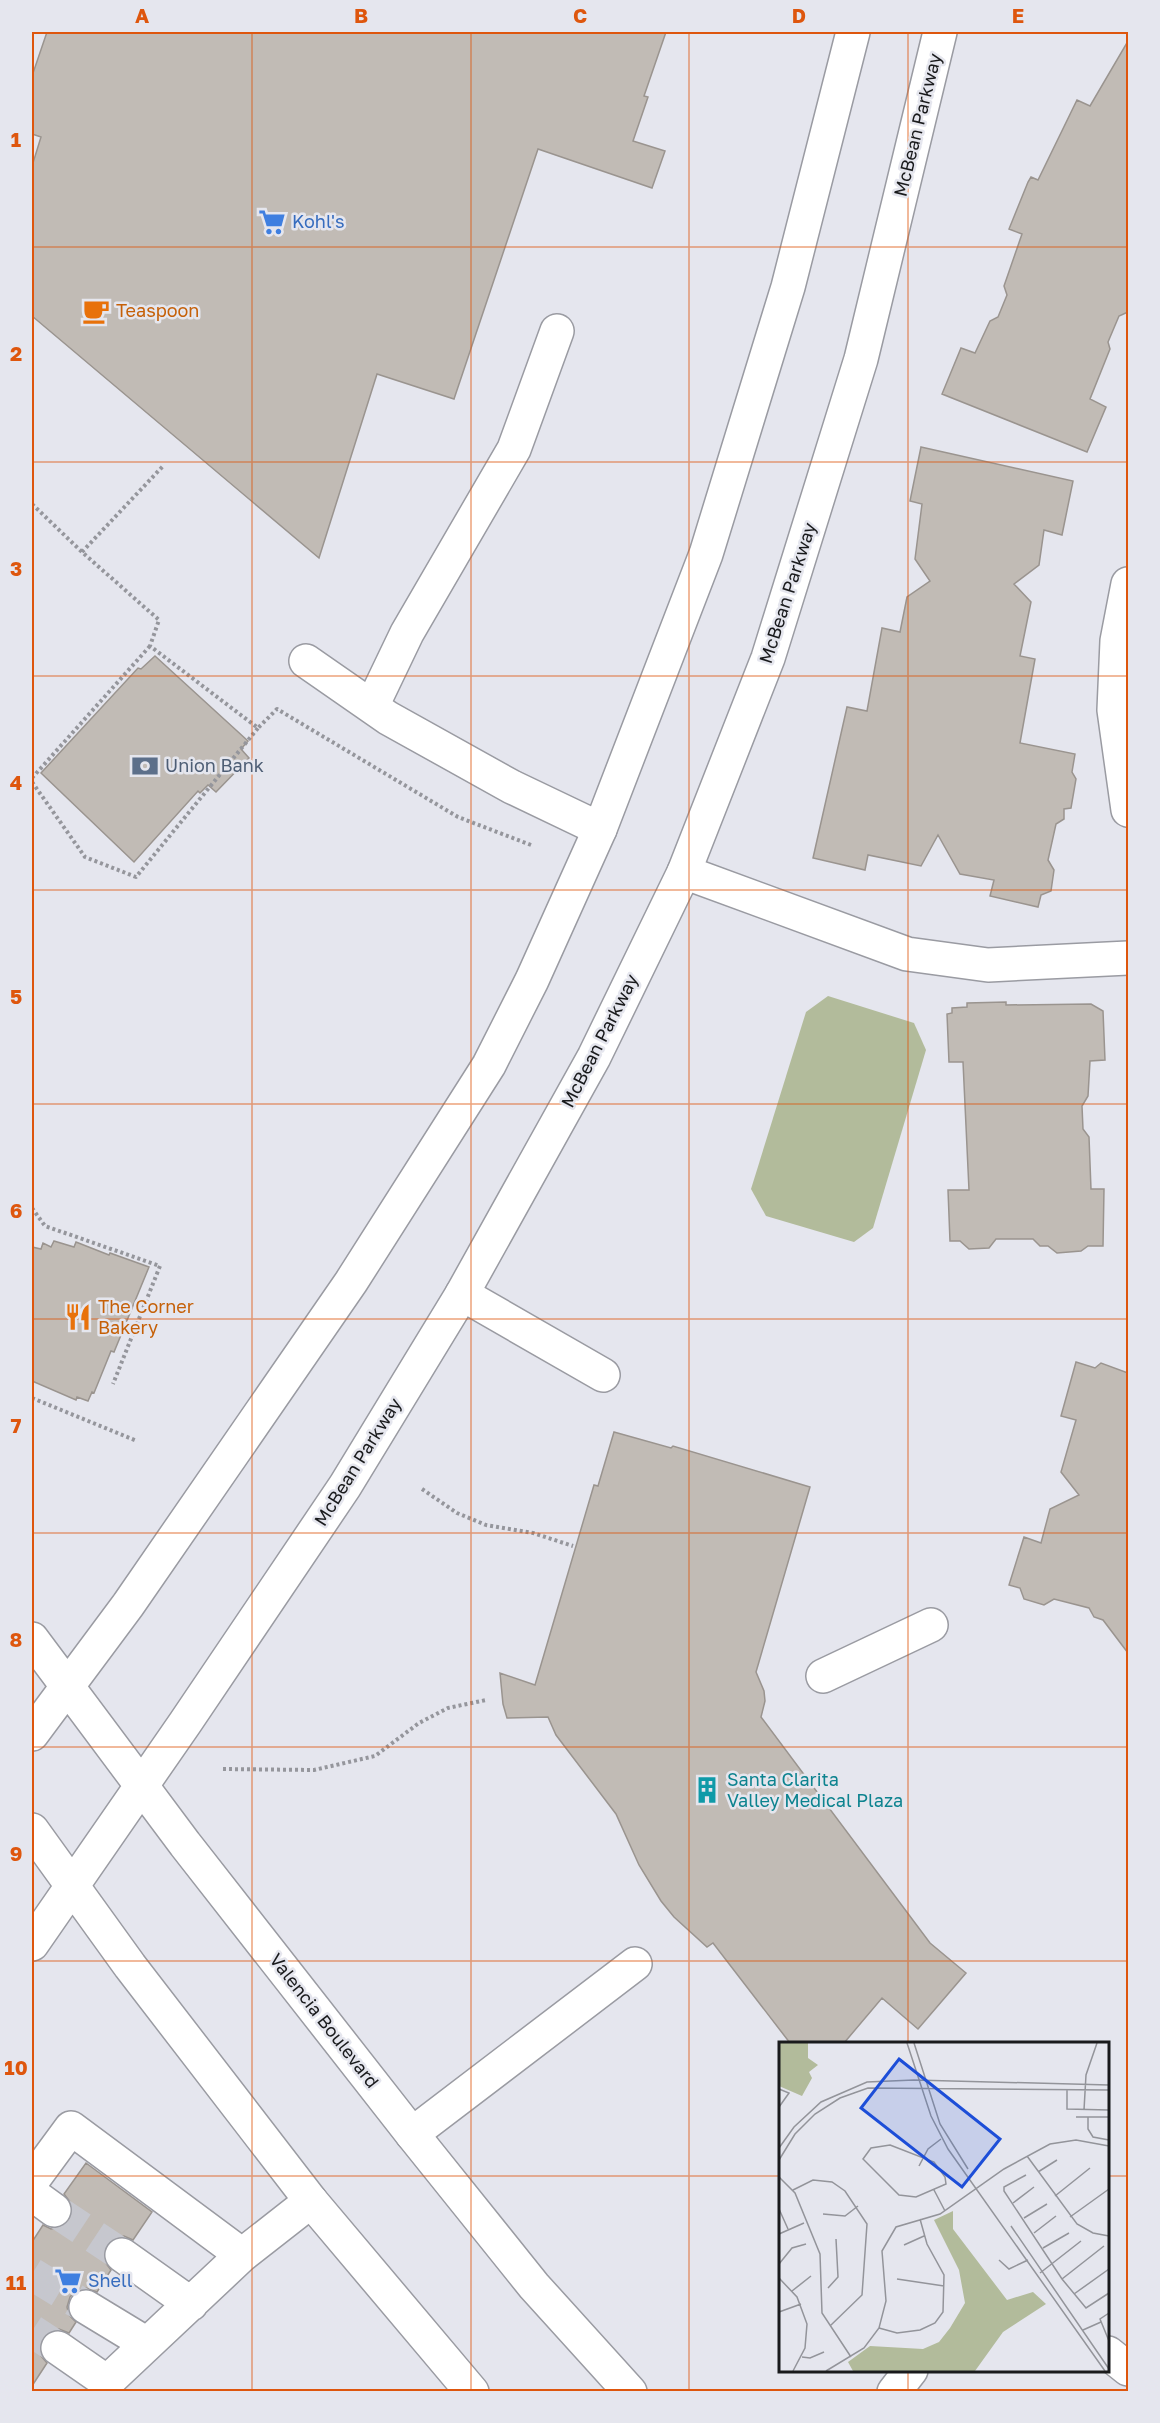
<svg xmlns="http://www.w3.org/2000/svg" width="1160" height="2423" font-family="'Golos Text',sans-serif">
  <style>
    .green { fill: #b2bb9b }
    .building { fill: #c1bbb5; stroke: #9a948f; stroke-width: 1.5 }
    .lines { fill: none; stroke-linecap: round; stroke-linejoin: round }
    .minor-tunnel { stroke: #c6c7ce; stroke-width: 33; stroke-dasharray: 33 16; stroke-linecap: butt }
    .minor-casing { stroke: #9a9ba2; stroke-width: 36 }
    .major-casing { stroke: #9a9ba2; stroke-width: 36 }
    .path { stroke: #95969c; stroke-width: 4; stroke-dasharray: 3 3; stroke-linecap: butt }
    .minor { stroke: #fff; stroke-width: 33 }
    .major { stroke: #fff; stroke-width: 33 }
    .grid { fill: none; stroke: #de560d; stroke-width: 1.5; stroke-opacity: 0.55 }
    .labels { text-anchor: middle; stroke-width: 5; stroke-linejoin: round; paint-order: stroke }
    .street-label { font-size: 18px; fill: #191a1c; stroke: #e5e6ee }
    .shop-label { font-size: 18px; fill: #366cbe; stroke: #e5e6ee; text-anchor: start }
    .food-label { font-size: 18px; fill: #c56008; stroke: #e5e6ee; text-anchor: start }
    .service-label { font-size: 18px; fill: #4e5e75; stroke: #e5e6ee; text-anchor: start }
    .culture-label { font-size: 18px; fill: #0d838f; stroke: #e5e6ee; text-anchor: start }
    .inset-road { fill: none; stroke: #93949a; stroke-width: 1.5 }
    .view { fill: #1d4ed8; fill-opacity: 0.15; stroke: #1d4ed8; stroke-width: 3 }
    .inset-edge { fill: none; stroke: #191a1c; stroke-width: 3 }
    .neatline { fill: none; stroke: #de560d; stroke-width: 2 }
    .grid-label { font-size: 20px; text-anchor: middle; font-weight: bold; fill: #de560d }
  </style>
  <rect width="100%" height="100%" fill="#e5e6ee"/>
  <path class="green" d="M 828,996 L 914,1023 L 926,1050 L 873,1228 L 854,1242 L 766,1216 L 751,1189 L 806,1012 Z"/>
  <path class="building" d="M 47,32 L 666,32 L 644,96 L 648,97 L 633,141 L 665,151 L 652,188 L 538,149 L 454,399 L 377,374 L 319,558 L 32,316 L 32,166 L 41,137 L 32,134 L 32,76 Z
    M 1128,41 L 1128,312 L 1119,316 L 1108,342 L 1110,349 L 1090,399 L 1106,407 L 1087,452 L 942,394 L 961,348 L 975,353 L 990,321 L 998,317 L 1007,295 L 1004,286 L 1022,234 L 1009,229 L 1028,182 L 1031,177 L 1038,180 L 1077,100 L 1090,106 Z
    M 921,447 L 1073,481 L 1062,535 L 1044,530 L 1039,565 L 1014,584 L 1031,602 L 1020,656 L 1035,659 L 1020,743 L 1075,754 L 1072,772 L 1076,779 L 1071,808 L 1064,809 L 1064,819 L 1056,824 L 1048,860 L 1054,870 L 1051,891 L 1041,895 L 1038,907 L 990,896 L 994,880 L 960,874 L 938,835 L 921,866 L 868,855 L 865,870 L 813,858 L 847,707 L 867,711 L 882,628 L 900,632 L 907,597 L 930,581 L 915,559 L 922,504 L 910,501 Z
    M 155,656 L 248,741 L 241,749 L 249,758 L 216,792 L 208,785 L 200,793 L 198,791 L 134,862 L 41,773 L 138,668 L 141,669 Z
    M 1006,1002 L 1006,1005 L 1091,1004 L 1103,1011 L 1105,1060 L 1090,1061 L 1088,1096 L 1082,1106 L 1083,1129 L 1089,1137 L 1091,1189 L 1104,1189 L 1103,1246 L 1088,1246 L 1081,1251 L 1057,1253 L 1048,1246 L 1040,1246 L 1033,1239 L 996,1239 L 989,1248 L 969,1249 L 960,1241 L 950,1241 L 948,1190 L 969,1190 L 963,1062 L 949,1062 L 947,1014 L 952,1013 L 952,1008 L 967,1007 L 967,1003 Z
    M 54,1241 L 74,1247 L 76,1242 L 109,1255 L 110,1253 L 149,1267 L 114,1352 L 111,1351 L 94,1393 L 92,1392 L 88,1401 L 77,1397 L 76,1400 L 32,1381 L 32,1247 L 41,1249 L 43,1243 L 51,1247 Z
    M 1076,1362 L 1095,1368 L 1101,1363 L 1128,1373 L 1128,1653 L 1103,1620 L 1094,1617 L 1089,1608 L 1054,1599 L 1044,1605 L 1024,1599 L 1020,1588 L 1009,1585 L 1024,1537 L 1041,1543 L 1050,1509 L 1079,1495 L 1061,1472 L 1076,1420 L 1061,1416 Z
    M 614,1432 L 671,1448 L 673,1446 L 810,1487 L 756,1672 L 764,1691 L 765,1701 L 761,1717 L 930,1943 L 966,1973 L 918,2029 L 882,1998 L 844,2043 L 790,2043 L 713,1943 L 707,1947 L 674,1917 L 661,1901 L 639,1865 L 616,1814 L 556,1735 L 548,1717 L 507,1718 L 503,1704 L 500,1673 L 535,1685 L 594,1485 L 598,1486 Z
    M 86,2163 L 152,2212 L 133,2240 L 124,2236 L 115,2238 L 106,2245 L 103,2254 L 105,2262 L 111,2270 L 97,2292 L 86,2288 L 76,2291 L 70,2297 L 67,2307 L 69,2315 L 76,2322 L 69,2333 L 59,2329 L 51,2331 L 43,2337 L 39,2347 L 41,2356 L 47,2363 L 32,2386 L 32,2242 L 43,2225 L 51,2229 L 61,2227 L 69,2221 L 73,2213 L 71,2203 L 64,2194 Z"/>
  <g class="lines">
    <path class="minor-tunnel" d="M 54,2210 L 122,2255
      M 32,2274 L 86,2307
      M 32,2331 L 58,2348"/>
    <defs>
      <path id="minor" d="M 1128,584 L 1117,641 L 1114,710 L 1128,810
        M 306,661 L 388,718 L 512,787 L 600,829
        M 372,706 L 407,633 L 514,449 L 557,331
        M 684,872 L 907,954 L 988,965 L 1128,958
        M 462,1294 L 603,1375
        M 823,1676 L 931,1625
        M 412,2134 L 635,1964
        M 32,2181 L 71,2128 L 242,2255 L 311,2201
        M 32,2194 L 54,2210
        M 122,2255 L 191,2304
        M 86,2307 L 147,2344
        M 58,2348 L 107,2382 L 242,2255
        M 1108,2353 L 1128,2369
        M 894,2392 L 911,2370"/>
      <path id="major" d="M 32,1639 L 185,1844 L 412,2134 L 534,2286 L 630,2392
        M 32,1734 L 128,1605 L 351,1282 L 489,1065 L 532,980 L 600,829 L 706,554 L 788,287 L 853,32
        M 32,1830 L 130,1966 L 311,2201 L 472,2392
        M 32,1944 L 185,1723 L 345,1486 L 462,1294 L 594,1057 L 684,872 L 768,658 L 861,359 L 940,32"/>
    </defs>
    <use href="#minor" class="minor-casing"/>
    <use href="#major" class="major-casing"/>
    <path class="path" d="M 32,504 L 82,552 L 159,620 L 150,646 L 258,728 L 277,709 L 458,817 L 531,845
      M 82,552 L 164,465
      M 32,778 L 150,646
      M 32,782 L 85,857 L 136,877 L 258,728
      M 32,1208 L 45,1226 L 160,1266 L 113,1384
      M 32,1398 L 137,1441
      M 422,1489 L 457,1513 L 486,1525 L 533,1533 L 573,1546
      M 223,1769 L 314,1770 L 375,1756 L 419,1723 L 448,1708 L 486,1700"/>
    <use href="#minor" class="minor"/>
    <use href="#major" class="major"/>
  </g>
  <path class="grid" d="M 252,32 L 252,2392M 471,32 L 471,2392M 689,32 L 689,2392M 908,32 L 908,2044M 32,247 L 1128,247M 32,462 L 1128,462M 32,676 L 1128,676M 32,890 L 1128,890M 32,1104 L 1128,1104M 32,1319 L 1128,1319M 32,1533 L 1128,1533M 32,1747 L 1128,1747M 32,1961 L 1128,1961M 32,2176 L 780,2176M 1108,2176 L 1128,2176M 908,2370 L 908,2392"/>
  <defs>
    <symbol id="supermarket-bare" viewBox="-9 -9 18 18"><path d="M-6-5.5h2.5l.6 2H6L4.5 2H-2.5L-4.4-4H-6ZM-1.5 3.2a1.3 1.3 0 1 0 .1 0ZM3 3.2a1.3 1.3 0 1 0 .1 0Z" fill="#3f7fe0" stroke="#e5e6ee" stroke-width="2.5" paint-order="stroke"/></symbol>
    <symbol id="cafe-bare" viewBox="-9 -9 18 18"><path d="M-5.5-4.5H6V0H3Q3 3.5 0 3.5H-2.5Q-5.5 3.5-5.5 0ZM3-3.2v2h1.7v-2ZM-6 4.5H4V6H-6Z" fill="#e8710a" stroke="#e5e6ee" stroke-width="2.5" paint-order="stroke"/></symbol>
    <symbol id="bank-bare" viewBox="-9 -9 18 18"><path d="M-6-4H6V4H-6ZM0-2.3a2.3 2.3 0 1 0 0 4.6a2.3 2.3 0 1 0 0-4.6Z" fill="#5c6f8a" stroke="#e5e6ee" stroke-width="2.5" paint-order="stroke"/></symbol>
    <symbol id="restaurant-bare" viewBox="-9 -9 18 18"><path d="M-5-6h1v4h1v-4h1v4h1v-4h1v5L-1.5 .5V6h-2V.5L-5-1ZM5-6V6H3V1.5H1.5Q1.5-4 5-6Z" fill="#e8710a" stroke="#e5e6ee" stroke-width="2.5" paint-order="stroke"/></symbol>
    <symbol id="building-bare" viewBox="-9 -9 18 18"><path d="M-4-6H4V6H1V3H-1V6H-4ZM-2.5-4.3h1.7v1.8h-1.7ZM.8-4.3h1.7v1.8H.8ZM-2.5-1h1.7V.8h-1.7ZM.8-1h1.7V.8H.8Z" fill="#0f9aa8" stroke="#e5e6ee" stroke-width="2.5" paint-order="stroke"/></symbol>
  </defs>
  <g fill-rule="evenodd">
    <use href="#supermarket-bare" x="253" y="203" width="38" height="38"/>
    <use href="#cafe-bare" x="77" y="292" width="38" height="38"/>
    <use href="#bank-bare" x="126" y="747" width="38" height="38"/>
    <use href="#restaurant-bare" x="59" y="1298" width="38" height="38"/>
    <use href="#building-bare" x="688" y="1771" width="38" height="38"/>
    <use href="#supermarket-bare" x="49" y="2262" width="38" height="38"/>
  </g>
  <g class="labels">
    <g class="street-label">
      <text transform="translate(918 125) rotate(-76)" y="6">McBean Parkway</text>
      <text transform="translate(788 593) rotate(-72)" y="6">McBean Parkway</text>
      <text transform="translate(600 1041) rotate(-63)" y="6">McBean Parkway</text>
      <text transform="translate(358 1462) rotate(-58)" y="6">McBean Parkway</text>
      <text transform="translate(324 2021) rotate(52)" y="6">Valencia Boulevard</text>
    </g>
    <g class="shop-label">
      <text x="292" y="228">Kohl's</text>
      <text x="88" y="2287">Shell</text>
    </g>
    <g class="food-label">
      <text x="116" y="317">Teaspoon</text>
      <text x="98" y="1313">The Corner<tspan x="98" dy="21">Bakery</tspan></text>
    </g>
    <g class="service-label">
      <text x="165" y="772">Union Bank</text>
    </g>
    <g class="culture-label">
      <text x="727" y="1786">Santa Clarita<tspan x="727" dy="21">Valley Medical Plaza</tspan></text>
    </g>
  </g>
  <g transform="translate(779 2042)">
    <rect width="330" height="330" fill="#e5e6ee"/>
    <path d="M 0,1 L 29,1 L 29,16 L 39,23 L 30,30 L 33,36 L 23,54 L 0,44 ZM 174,169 L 174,187 L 228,258 L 254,250 L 267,262 L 224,290 L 196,329 L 74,329 L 69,320 L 91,304 L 144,307 L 160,300 L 171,286 L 186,261 L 180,228 L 155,178 Z" fill="#b2bb9b"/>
    <path class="inset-road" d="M 128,1 L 152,74 L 169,107 L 326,329M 135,1 L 161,82 L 189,127M 0,47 L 10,51 L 0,65M 288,48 L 288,67 L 330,68M 305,68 L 307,33 L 318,1M 297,75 L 330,75M 309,75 L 309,87 L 314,95 L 330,98M 111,103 L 155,120 L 166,135 L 167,142 L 137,155 L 120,153 L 84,117 L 92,106 ZM 0,106 L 15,85 L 42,60 L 88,40 L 135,38 L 330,43M 248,114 L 298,182 L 314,191 L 330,194M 0,118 L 16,92 L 36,72 L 61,56 L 89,46 L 330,48M 140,124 L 149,107 L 162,97M 259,130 L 278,118M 247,133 L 225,145 L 225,149 L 283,237 L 307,266 L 330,251M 0,135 L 16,151 L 41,212 L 43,271 L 72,315M 14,148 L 34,138 L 53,140 L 66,149 L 88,182 L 83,253 L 51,284M 155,148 L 166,169M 276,154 L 311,126M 234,161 L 255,145M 0,167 L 9,187M 44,172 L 66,174 L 79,164M 291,175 L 330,147M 245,176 L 268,162M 232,184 L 330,327M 255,191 L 277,174M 0,192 L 25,181M 125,203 L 145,194M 264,206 L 290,191M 220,218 L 230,227 L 249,218M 0,222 L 13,206 L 27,202M 261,231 L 302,199M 0,236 L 18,255 L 28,282 L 26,306 L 14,329M 118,237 L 165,244M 283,237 L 325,204M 49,246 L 59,235 L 57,197M 13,249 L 32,234M 295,252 L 330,227M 0,270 L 22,262M 330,271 L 321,277 L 330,299M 100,286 L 118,291 L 141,288 L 156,281 L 164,270 L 165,233 L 148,202 L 141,177M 304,288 L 322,280M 23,315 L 31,316 L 45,310M 47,329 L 85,306 L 100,286 L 107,259 L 103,209 L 117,185 L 161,172 L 225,127 L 271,102 L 297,98 L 330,104"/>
    <path class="view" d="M 120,17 L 221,97 L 183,145 L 82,66 Z"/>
    <rect width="330" height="330" class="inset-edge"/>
  </g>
  <rect width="1160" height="2423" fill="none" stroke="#e5e6ee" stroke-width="66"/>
  <rect x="33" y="33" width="1094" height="2357" class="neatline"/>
  <g class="grid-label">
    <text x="142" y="23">A</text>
    <text x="361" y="23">B</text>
    <text x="580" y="23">C</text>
    <text x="799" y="23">D</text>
    <text x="1018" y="23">E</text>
    <text x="16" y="147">1</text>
    <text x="16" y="361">2</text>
    <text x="16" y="576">3</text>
    <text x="16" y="790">4</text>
    <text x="16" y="1004">5</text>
    <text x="16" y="1218">6</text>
    <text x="16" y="1433">7</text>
    <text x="16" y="1647">8</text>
    <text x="16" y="1861">9</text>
    <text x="16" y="2075">10</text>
    <text x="16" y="2290">11</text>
  </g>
</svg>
